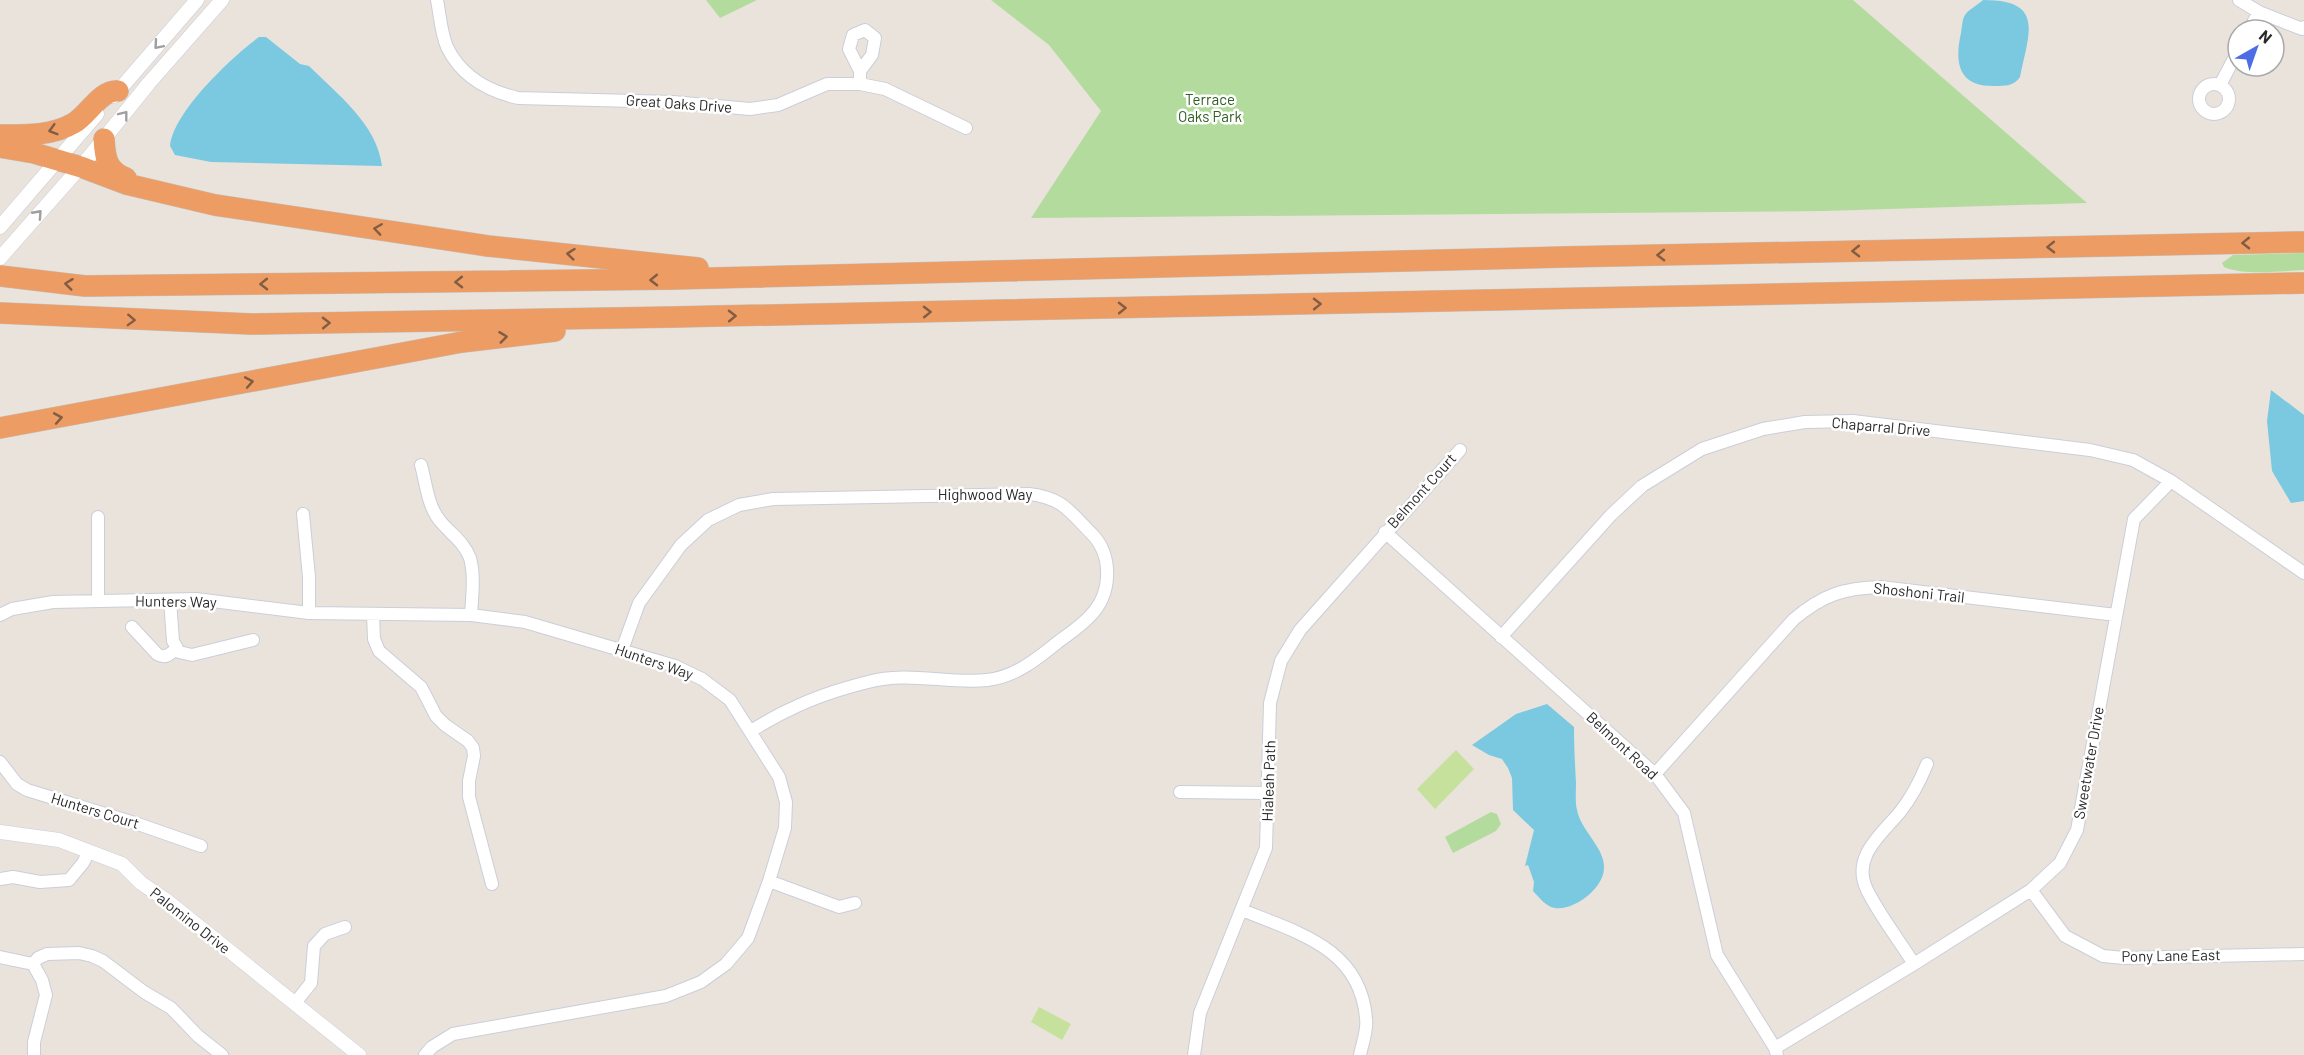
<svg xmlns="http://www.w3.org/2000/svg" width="2304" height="1055" font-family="Barlow,sans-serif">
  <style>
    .green { fill: #b4db9e }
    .pitch { fill: #c5e19b }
    .water { fill: #7ac9e1 }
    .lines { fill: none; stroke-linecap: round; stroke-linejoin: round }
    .minor-casing { stroke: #cbced9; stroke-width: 14 }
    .tertiary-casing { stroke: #cbced9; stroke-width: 15 }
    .motorway-casing { stroke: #c3c3c3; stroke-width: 22 }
    .minor { stroke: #fff; stroke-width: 12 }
    .tertiary { stroke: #fff; stroke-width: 14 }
    .motorway { stroke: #ed9c64; stroke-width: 21 }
    .oneway { stroke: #9f9f9f }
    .oneway2 { stroke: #815d44 }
    .labels { text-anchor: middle; stroke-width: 5; stroke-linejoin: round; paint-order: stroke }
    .park-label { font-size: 15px; fill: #2f5e21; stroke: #fff }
    .street-label { font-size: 15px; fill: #292929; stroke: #fff }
  </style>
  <rect width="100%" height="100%" fill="#eae3dc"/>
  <path class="green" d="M 706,0 L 757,0 L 720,18 Z
    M 991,0 L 1853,0 L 2087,203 L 1824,211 L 1031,218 L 1101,111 L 1049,45 Z
    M 2304,253 L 2304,270 C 2282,271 2244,276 2224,267 L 2222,263 L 2233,255 Z
    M 1491,812 L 1497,814 L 1501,824 L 1496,831 L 1453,853 L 1445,837 Z"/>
  <path class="pitch" d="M 1456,750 L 1474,769 L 1435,809 L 1417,789 Z
    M 1039,1007 L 1071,1024 L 1062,1040 L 1031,1022 Z"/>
  <path class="water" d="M 1983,0 C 2045,0 2029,32 2020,77 C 2014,86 2005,86 1995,86 C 1959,87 1954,64 1961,33 C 1962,28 1962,19 1965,15 C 1969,9 1978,5 1983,0 Z
    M 259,37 L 266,37 L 300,64 L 309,66 C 337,94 377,124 382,166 L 211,162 L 175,155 L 170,146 C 174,111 231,58 259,37 Z
    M 2271,390 L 2304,415 L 2304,501 L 2291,503 L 2272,471 L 2267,421 Z
    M 1547,704 L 1574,727 C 1574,746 1575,764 1576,783 C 1576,792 1575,802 1577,810 C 1581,831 1605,848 1604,868 C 1604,888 1574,911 1555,908 C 1546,907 1539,897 1533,891 L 1534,882 L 1528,865 L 1525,866 L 1534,830 L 1513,810 L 1512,778 L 1508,768 L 1502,759 L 1489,755 L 1472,745 L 1516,714 Z"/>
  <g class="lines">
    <defs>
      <path id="minor" d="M 437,0 C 440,15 441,33 447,47 C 461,76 487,91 518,98 L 673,102 L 750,109 L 778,105 L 827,84 L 860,84 L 885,89 L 966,128
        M 2239,0 L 2259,12 L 2302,29 L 2304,27
        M 2249,30 L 2259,12
        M2199 99a15 15 0 1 1 30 0a15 15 0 1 1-30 0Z
        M 860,84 L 860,71 L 872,55 L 875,38 L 865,30 L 853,35 L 849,49 L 860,71
        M 2220,85 L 2238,51
        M 421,465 C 426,483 428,508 441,522 C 451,534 464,542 470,558 C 475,576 472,597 471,615
        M 303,514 L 309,577 L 309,613
        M 98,517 L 98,601
        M 1385,532 L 1655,774 L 1684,813 L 1717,955 L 1775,1048 L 1777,1055
        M 170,600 L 173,641 L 179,652 L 192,655 L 253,640
        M 373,614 L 374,639 L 379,651 L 421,687 L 436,716 L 445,725 L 468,741 L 473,748 L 474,756 L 469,781 L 469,797 L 492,884
        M 0,615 L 12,609 L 53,602 L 196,599 L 309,613 L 471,615 L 525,622 L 675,666 L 702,679 L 730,700 L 779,777 L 786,802 L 785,828 L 769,881 L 748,938 L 726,964 L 701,982 L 666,996 L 453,1034 L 432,1047 L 425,1055
        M 132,627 L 157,654 C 165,659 169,655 176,649
        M 1501,637 L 1611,515 L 1642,486 L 1702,449 L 1763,429 L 1805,422 L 1853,421 L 2090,450 L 2133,460 L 2171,481 L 2304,573
        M 622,650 L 639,603 L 681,545 L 708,520 L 739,505 L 773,499 L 1029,494 C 1063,498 1069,511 1092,534 C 1113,556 1112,594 1090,616 C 1081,626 1069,634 1058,642 C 1037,659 1015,677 987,680 C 948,684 907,671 868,682 C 844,688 813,698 791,709 C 777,715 764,723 751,731
        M 0,762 L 17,784 L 27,790 L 138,824 L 201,846
        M 1655,774 L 1794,619 C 1823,595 1843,588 1881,587 L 2116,615
        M 1180,792 L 1269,793
        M 0,879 L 13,877 L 40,882 L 69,880 L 83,863 L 89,851
        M 769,881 L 839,907 L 855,903
        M 2031,890 L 2065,936 L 2103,956 L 2124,958 L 2304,954
        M 1242,910 C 1298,933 1360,948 1366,1018 C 1368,1030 1362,1044 1360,1055
        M 0,957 L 33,964 L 42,980 L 46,995 L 34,1042 L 34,1055
        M 33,964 L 38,958 L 47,954 L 79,953 L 92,956 L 103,961 L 144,992 L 171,1008 L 198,1036 L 222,1055
        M 1914,964 C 1899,940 1880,916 1867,890 C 1851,857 1881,835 1900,812 C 1912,797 1920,781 1927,764
        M 295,1003 L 311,983 L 314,946 L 325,934 L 345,927
        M 1775,1048 L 1914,964 L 2031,890 L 2060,863 L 2077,830 L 2134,519 L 2171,481
        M 1194,1055 L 1200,1013 L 1266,848 L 1270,703 L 1281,661 L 1300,630 L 1460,450"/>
      <path id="tertiary" d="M 114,96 L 197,0
        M 0,227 L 97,114
        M 0,258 L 90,156 L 149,83 L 222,0
        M 0,832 L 59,840 L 122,864 L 141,883 L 166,900 L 359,1055"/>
      <path id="motorway" d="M 0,135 C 25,135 52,136 74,123 C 88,115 101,89 118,91
        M 104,139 C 105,158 107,171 126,178
        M 0,147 L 34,153 L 81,167 L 126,184 L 215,205 L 488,246 L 698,268
        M 0,276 L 85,286 L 674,279 L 1563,257 L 2304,242
        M 0,313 L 251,324 L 673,317 L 2304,283
        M 0,428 L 462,342 L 555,331"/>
    </defs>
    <use href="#minor" class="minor-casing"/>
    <use href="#tertiary" class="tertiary-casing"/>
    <use href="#motorway" class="motorway-casing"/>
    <use href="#minor" class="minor"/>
    <use href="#tertiary" class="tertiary"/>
    <use href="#motorway" class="motorway"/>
  </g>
  <defs><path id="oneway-chevron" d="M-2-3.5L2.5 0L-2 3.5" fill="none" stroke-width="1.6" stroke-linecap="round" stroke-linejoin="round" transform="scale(1.5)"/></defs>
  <g class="oneway">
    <use href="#oneway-chevron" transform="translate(158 45) rotate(131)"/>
    <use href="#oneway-chevron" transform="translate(124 115) rotate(-52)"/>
    <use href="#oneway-chevron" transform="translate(38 214) rotate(-48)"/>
  </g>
  <g class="oneway2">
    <use href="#oneway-chevron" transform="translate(53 130) rotate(164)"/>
    <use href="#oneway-chevron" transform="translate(378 229) rotate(-172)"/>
    <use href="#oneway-chevron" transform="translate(2246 243) rotate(179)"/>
    <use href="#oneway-chevron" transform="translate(2051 247) rotate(179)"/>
    <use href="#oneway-chevron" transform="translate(1856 251) rotate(179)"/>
    <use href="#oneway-chevron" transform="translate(571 254) rotate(-174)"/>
    <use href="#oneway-chevron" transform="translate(1661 255) rotate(179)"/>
    <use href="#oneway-chevron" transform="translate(654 280) rotate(179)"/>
    <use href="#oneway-chevron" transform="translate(459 282) rotate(179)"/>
    <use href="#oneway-chevron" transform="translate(69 284) rotate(-173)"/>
    <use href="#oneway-chevron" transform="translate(264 284) rotate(179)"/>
    <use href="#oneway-chevron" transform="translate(1317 304) rotate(-1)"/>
    <use href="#oneway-chevron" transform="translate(1122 308) rotate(-1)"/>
    <use href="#oneway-chevron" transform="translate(927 312) rotate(-1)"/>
    <use href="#oneway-chevron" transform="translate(732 316) rotate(-1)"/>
    <use href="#oneway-chevron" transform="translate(131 320) rotate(2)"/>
    <use href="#oneway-chevron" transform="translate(326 323) rotate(-1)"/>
    <use href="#oneway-chevron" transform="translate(503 337) rotate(-7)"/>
    <use href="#oneway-chevron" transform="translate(249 382) rotate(-10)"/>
    <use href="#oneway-chevron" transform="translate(58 418) rotate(-10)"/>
  </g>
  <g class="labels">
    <g class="park-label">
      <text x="1210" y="105">Terrace<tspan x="1210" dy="17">Oaks Park</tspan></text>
    </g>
    <g class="street-label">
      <text transform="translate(679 104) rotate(4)" y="5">Great Oaks Drive</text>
      <text transform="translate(1881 427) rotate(5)" y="5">Chaparral Drive</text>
      <text transform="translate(1422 491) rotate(-48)" y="5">Belmont Court</text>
      <text x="985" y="500">Highwood Way</text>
      <text transform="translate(1919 593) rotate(6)" y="5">Shoshoni Trail</text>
      <text transform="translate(176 602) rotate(1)" y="5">Hunters Way</text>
      <text transform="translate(654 662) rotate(19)" y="5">Hunters Way</text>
      <text transform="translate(1622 746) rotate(43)" y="5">Belmont Road</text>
      <text transform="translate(2089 763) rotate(-80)" y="5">Sweetwater Drive</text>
      <text transform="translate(1269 781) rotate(-88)" y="5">Hialeah Path</text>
      <text transform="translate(95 811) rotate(17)" y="5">Hunters Court</text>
      <text transform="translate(190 921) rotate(38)" y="5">Palomino Drive</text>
      <text transform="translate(2171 956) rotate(-1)" y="5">Pony Lane East</text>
    </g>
  </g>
  <g transform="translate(2256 48) rotate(40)"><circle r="28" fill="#ffffff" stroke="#a9a9a9" stroke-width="1.5"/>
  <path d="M0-4.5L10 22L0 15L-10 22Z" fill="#4d6de6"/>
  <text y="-9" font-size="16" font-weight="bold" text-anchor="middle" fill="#292929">N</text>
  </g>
</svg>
